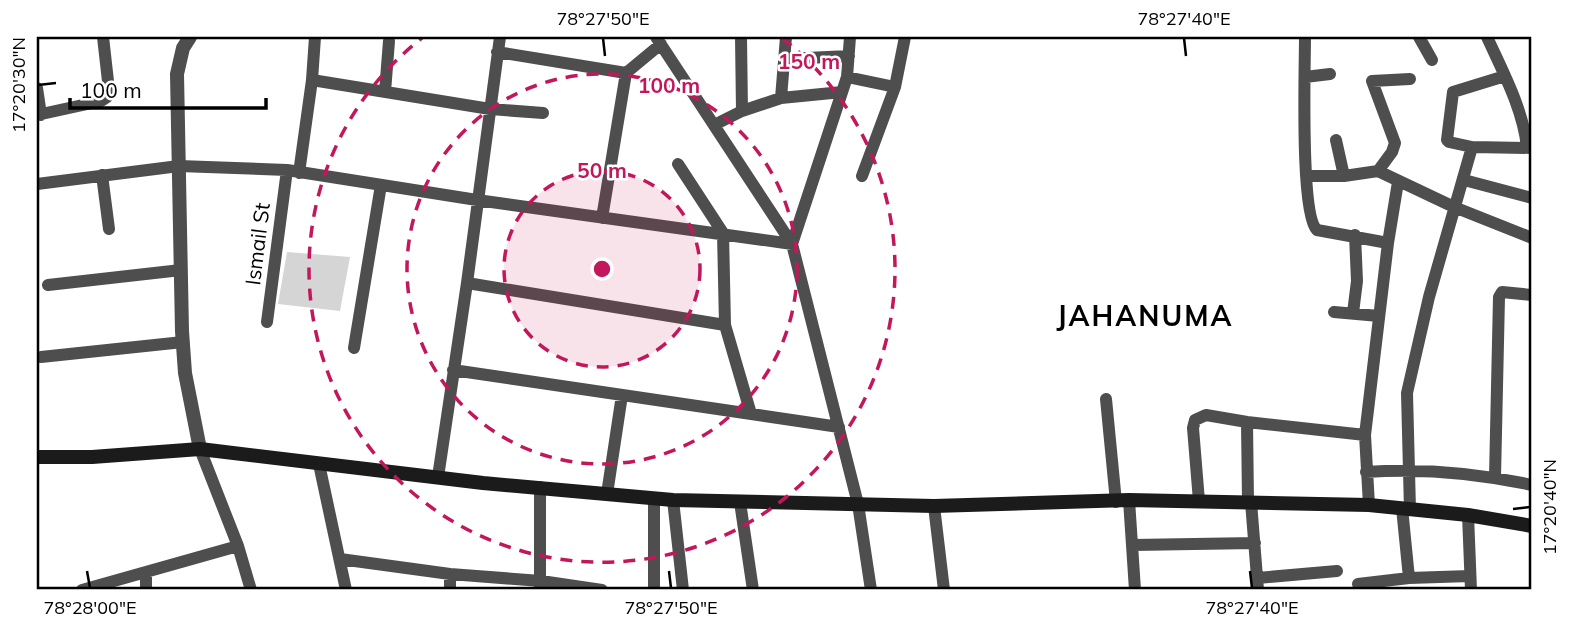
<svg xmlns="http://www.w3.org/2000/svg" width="1569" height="627" font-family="Mulish,sans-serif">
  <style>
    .green { fill: #d5d5d5 }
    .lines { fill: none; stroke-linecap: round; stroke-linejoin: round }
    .minor { stroke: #4e4e4e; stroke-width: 12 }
    .tertiary { stroke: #4e4e4e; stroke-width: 14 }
    .secondary { stroke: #1b1b1b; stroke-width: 14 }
    .ticks { fill: none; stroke: #000; stroke-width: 2.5 }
    .ring { fill: none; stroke: #c2185b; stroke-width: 3.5; stroke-dasharray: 12 9 }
    .labels { text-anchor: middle; stroke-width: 5; stroke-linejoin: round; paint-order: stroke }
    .street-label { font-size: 21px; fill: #000; stroke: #fff }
    .district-label { font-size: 28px; font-weight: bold; letter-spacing: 2px; fill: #000; stroke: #fff }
    .centre { fill: #c2185b; stroke: #fff; stroke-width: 3.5 }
    .ring-label { font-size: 21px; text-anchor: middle; font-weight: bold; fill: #c2185b; stroke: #fff; stroke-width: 5; stroke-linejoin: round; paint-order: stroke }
    .neatline { fill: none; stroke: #000; stroke-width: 2.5 }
    .ticks-label { font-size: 18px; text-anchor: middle; fill: #000 }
  </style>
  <rect width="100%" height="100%" fill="#fff"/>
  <path class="green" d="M 287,252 L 350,257 L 340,311 L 278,304 Z"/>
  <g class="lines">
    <path class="minor" d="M 656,37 L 792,244 L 858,504 L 871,590
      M 741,37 L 742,111
      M 1305,37 C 1305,67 1300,215 1317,230 L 1388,243
      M 1419,37 L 1432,60
      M 1487,37 C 1503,72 1523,109 1527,147
      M 497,52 L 626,73
      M 785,59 L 849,56
      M 1505,76 L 1453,92 L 1447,140 L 1449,142 L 1472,147 L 1532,148
      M 847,77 L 895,87
      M 1305,77 L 1330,74
      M 312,80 L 490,109 L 543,113
      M 37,88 L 41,115
      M 385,92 L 389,41
      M 781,98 L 786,37
      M 37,115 L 101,101 L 107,97 L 109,90 L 103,37
      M 714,125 L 742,111 L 781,98 L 842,92
      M 1336,140 L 1344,176
      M 678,164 L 723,233 L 725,325 L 751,414
      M 1378,171 L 1392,152 L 1395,143 L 1372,81 L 1410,79
      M 299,173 L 312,80 L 315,37
      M 102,175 L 109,229
      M 862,176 L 895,87 L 905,37
      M 1306,176 L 1344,176 L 1378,171 L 1454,207 L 1532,238
      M 1464,180 L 1532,198
      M 37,184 L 179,166 L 287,170 L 477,200 L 792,244 L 847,77 L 850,37
      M 602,218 L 626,73 L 661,44
      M 467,283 L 725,325
      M 48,285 L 181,270
      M 1334,312 L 1379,316
      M 1353,313 L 1357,281 L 1355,235
      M 267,322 L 287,170
      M 354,348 L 381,185
      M 41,357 L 183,342
      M 453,370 L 839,427
      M 1106,399 L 1116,502
      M 1247,422 L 1248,502
      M 200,449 L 238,546 L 251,590
      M 319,464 L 346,590
      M 1366,472 C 1423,468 1476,473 1532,485
      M 438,477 L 467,283 L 500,37
      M 1495,477 L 1499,297 L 1502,292 L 1532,295
      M 540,487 L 540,590
      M 607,494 L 622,395
      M 673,500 L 683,590
      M 1129,500 L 1135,590
      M 1199,501 L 1193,428 L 1195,420 L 1206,415 L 1247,422 L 1365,435
      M 740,502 L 753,590
      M 1251,502 L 1258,590
      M 1369,505 L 1365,435 L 1388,243 L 1398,182
      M 934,506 L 944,590
      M 1402,508 L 1409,578
      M 1410,510 L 1407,393 L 1429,297 L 1472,147
      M 1468,515 L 1471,590
      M 1133,545 L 1255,543
      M 340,559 L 450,574 L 541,581 L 602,590
      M 146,572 L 146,590
      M 1257,578 L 1337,571
      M 1358,584 L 1409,578 L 1470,576
      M 82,590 L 238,546
      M 450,590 L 450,574
      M 654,590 L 654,499"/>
    <path class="tertiary" d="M 190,37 L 183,48 L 177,74 L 182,331 L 185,373 L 200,449"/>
    <path class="secondary" d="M 37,457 L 92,457 L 200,449 L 483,483 L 673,500 L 934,506 L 1129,500 L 1369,505 L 1468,515 L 1532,526"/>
  </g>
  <path class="ticks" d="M 603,38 L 605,56M 1184,38 L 1186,56M 38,85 L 56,83M 1513,509 L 1530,507M 87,571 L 90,588M 669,571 L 671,588M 1250,571 L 1252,588"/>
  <circle cx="602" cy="269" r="98" fill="#c2185b" fill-opacity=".12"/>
  <g class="ring">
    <circle cx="602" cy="269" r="98"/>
    <circle cx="602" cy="269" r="195"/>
    <path d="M782 38A293 293 0 1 1 422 38"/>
  </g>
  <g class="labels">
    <g class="street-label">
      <text transform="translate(258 244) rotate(-83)" y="7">Ismail St</text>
    </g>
    <g class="district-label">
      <text x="1145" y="326">JAHANUMA</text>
    </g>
  </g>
  <circle cx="602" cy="269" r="10" class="centre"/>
  <g class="ring-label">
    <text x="809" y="69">150 m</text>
    <text x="669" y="93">100 m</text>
    <text x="602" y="178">50 m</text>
  </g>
  <rect width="1569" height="627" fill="none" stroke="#ffffff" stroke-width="77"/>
  <path d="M70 98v10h196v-10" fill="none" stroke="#000000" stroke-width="3.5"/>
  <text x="80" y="98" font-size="21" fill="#000000" stroke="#ffffff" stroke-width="5" paint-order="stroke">100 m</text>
  <rect x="38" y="38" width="1492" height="550" class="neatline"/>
  <g class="ticks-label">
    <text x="603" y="25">78°27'50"E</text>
    <text x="1184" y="25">78°27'40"E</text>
    <text transform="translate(19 85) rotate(-90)" y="6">17°20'30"N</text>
    <text transform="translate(1550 507) rotate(-90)" y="6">17°20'40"N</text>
    <text x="90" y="614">78°28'00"E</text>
    <text x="671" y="614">78°27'50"E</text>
    <text x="1252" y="614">78°27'40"E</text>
  </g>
</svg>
